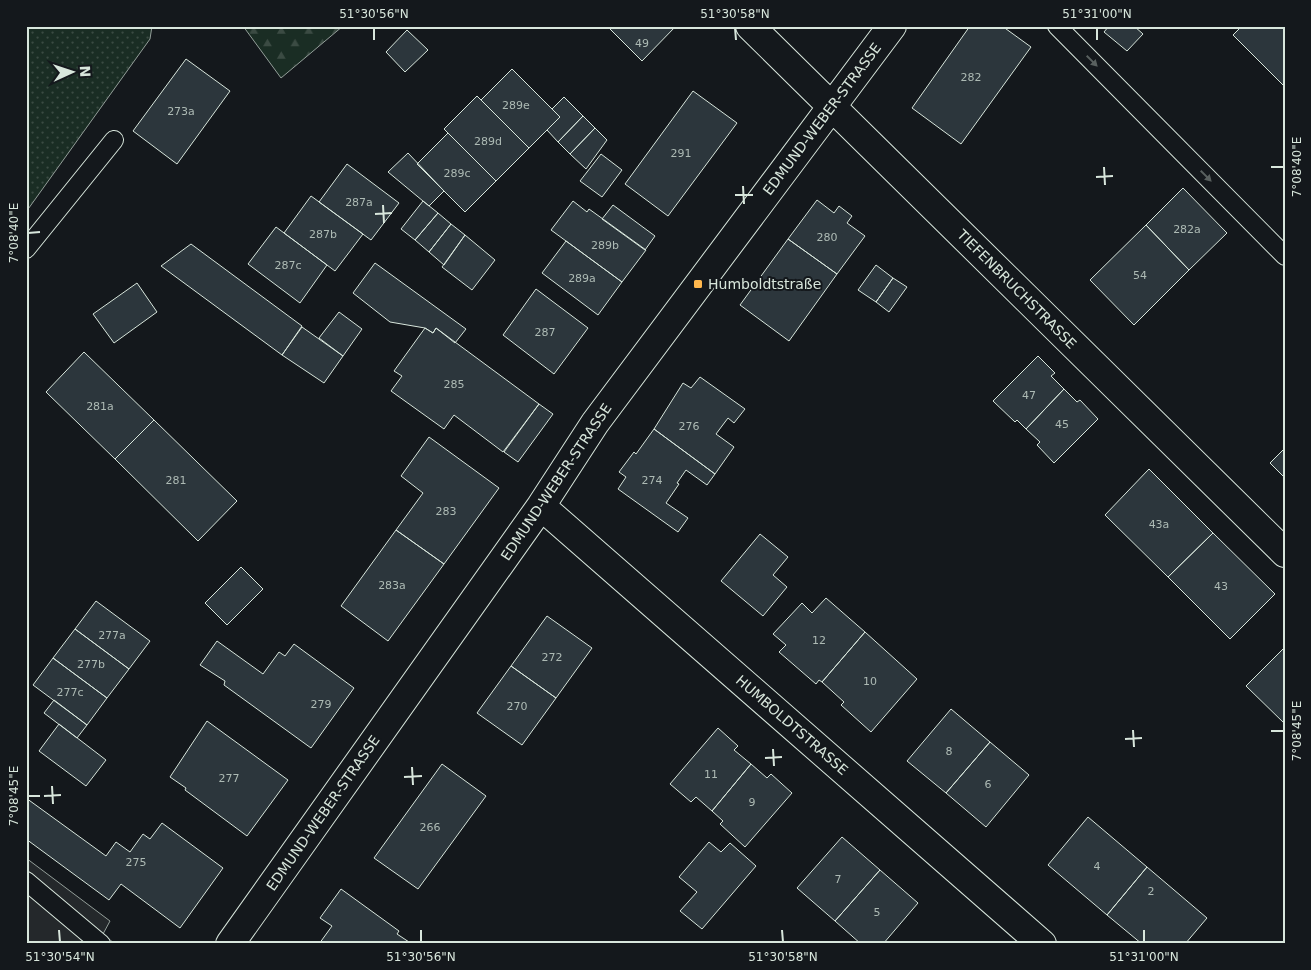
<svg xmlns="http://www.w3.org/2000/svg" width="1311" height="970" font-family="'DejaVu Sans',sans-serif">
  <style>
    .grass { fill: url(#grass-dots); stroke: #939e99 }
    .forest { fill: url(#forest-firs); stroke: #939e99 }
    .parking { fill: #24282b; stroke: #939e99 }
    .building { fill: #2c363c; stroke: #d8e6dc }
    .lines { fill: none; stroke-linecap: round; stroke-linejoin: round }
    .lane-casing { stroke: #d8e6dc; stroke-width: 20 }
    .street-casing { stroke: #d8e6dc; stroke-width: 30 }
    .lane { stroke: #14181c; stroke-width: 18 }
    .street { stroke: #14181c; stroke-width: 28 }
    .oneway { fill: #59605f }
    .ticks { fill: none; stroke: #d8e6dc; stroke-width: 2 }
    .poi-dot { fill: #ffb74d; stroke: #14181c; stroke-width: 2 }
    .labels { text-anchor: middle; stroke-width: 4; stroke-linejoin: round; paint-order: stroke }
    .number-label { font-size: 11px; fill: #adbab4 }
    .street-label { font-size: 14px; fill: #d8e6dc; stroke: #14181c }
    .poi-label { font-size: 14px; fill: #d8e6dc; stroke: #14181c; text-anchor: start }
    .neatline { fill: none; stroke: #d8e6dc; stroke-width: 2 }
    .ticks-label { font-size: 12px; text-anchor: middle; fill: #d8e6dc }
  </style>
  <defs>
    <pattern id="grass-dots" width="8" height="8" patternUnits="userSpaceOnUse" patternTransform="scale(1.25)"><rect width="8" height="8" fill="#1a2d24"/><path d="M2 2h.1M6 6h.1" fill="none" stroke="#3b4b43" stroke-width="1.8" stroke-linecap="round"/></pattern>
    <pattern id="forest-firs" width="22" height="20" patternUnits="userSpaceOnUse" patternTransform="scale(1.25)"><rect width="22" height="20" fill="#1a2d24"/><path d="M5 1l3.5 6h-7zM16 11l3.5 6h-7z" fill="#3b4b43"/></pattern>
  </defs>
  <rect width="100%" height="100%" fill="#14181c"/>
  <path class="grass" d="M 26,26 L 152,26 L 150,39 L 26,212 Z"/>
  <path class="forest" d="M 243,26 L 343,26 L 281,78 Z"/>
  <path class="parking" d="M 26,858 L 110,921 L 103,934 L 115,944 L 26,944 Z"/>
  <path class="building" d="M 607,26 L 676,26 L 642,61 Z
    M 970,26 L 1002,26 L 1031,47 L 961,144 L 912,108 Z
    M 1109,26 L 1134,26 L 1143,34 L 1127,51 L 1104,32 Z
    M 1242,26 L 1285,26 L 1285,87 L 1233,35 Z
    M 407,30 L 428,50 L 405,72 L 386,52 Z
    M 186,59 L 230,91 L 177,164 L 133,131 Z
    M 512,69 L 560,117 L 529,148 L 481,100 Z
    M 693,91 L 737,123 L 668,216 L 625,184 Z
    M 477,96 L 529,148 L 496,181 L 444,129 Z
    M 564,97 L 583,116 L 558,142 L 547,130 L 560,117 L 552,109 Z
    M 583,116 L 595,128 L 570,154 L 558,142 Z
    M 595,128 L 607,140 L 586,169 L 570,154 Z
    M 448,133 L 496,181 L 465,212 L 417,164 Z
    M 408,153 L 444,191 L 429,206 L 388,172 Z
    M 601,154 L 622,170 L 602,197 L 580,181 Z
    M 347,164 L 399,203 L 371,240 L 319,202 Z
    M 1183,188 L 1227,233 L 1189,270 L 1146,225 Z
    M 311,196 L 363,234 L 335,271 L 284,233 Z
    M 817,200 L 834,213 L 839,206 L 852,216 L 847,223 L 865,236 L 837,274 L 788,239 Z
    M 423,201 L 438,213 L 415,240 L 401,229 Z
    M 573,201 L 587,212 L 589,209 L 646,250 L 622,282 L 551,230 Z
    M 613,205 L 655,236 L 645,250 L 602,219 Z
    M 438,213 L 451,224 L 429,252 L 415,240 Z
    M 451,224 L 465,235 L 444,265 L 429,252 Z
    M 1146,225 L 1189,270 L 1134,325 L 1090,280 Z
    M 276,227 L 327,265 L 300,303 L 248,264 Z
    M 465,235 L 495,260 L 472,290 L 442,267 Z
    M 788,239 L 837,274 L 789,341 L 740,305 Z
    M 566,241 L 622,282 L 598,315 L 542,273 Z
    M 191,244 L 302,326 L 282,355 L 161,266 Z
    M 375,263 L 466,329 L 455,343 L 436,328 L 433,333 L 425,328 L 390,322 L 353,293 Z
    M 876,265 L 893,278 L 876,302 L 858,290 Z
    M 893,278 L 907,287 L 889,312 L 876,302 Z
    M 137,283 L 157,312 L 114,343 L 93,314 Z
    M 536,289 L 588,328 L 554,374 L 503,335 Z
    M 339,312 L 362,329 L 343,356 L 319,338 Z
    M 302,327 L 343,356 L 324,383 L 282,355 Z
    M 425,328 L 433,333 L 436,328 L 539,404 L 503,452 L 454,415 L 444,429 L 391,391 L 402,376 L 394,371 Z
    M 84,352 L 154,420 L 115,459 L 46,392 Z
    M 1038,356 L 1055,373 L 1051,376 L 1064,389 L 1026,429 L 1017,420 L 1015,422 L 993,401 Z
    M 700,377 L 745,409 L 734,423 L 728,418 L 716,434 L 734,447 L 715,474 L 654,429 L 683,383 L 691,388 Z
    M 1064,389 L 1077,402 L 1080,400 L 1098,419 L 1054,463 L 1037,445 L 1040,442 L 1026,429 Z
    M 539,404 L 553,414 L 518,462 L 504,452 Z
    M 154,420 L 237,501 L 198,541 L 115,459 Z
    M 654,429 L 715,474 L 707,485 L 686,470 L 677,483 L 679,484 L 666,503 L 688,518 L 678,532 L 618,489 L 626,477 L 619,472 L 634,452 L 636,454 Z
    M 429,437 L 499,488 L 444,564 L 396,530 L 423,493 L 401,476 Z
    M 1285,448 L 1285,478 L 1270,463 Z
    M 1149,469 L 1213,533 L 1168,577 L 1105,515 Z
    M 396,530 L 444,564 L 388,641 L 341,606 Z
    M 1213,533 L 1275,594 L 1230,639 L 1168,577 Z
    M 760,534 L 788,557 L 773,575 L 787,587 L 763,616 L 721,581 Z
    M 241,567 L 263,589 L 227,625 L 205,603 Z
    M 826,598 L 865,632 L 822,682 L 819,680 L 816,684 L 779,652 L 786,645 L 773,634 L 802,603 L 812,613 Z
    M 96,601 L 150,641 L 129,669 L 75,629 Z
    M 547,616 L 592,648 L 556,698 L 511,666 Z
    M 75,629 L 129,669 L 107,698 L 53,658 Z
    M 865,632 L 917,679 L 871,732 L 841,705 L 844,702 L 822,682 Z
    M 217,641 L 263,674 L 279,652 L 285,656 L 294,644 L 354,688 L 311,748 L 224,685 L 225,681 L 200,665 Z
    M 1285,647 L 1285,724 L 1246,686 Z
    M 53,658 L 107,698 L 87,725 L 33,685 Z
    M 511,666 L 556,698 L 522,745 L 477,713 Z
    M 54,700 L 87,725 L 77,738 L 44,713 Z
    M 951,709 L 990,742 L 946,793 L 907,761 Z
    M 207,721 L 288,780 L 247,836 L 185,790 L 186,788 L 170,777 Z
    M 59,724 L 106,760 L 86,786 L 39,751 Z
    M 718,728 L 738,746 L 734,750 L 751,764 L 712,811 L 696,797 L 691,802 L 670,784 Z
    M 990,742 L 1029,775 L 986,827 L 946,793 Z
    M 442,764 L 486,796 L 418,889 L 374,858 Z
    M 751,764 L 767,778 L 771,774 L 792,793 L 745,847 L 720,824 L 723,821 L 712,811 Z
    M 26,798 L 106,856 L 116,842 L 130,852 L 143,834 L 150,839 L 162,823 L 223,868 L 180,928 L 121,884 L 109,900 L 26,839 Z
    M 1088,817 L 1147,867 L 1107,915 L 1048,865 Z
    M 842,837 L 880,870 L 835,921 L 797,888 Z
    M 709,842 L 721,852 L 730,843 L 756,866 L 702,929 L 680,911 L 697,892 L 679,877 Z
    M 1147,867 L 1207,918 L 1185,944 L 1142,944 L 1107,915 Z
    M 880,870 L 918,903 L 883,944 L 861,944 L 835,921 Z
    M 341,889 L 399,931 L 397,934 L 409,942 L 407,944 L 319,944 L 332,926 L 320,918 Z"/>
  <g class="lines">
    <defs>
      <path id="lane" d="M 1057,26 L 1285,256
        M 26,249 L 114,140
        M 26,881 L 101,944"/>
      <path id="street" d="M 750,26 L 1285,553
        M 541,506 L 1042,944
        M 230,944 L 541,506 L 595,423 L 892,26"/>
    </defs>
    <use href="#lane" class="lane-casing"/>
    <use href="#street" class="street-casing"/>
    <use href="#lane" class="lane"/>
    <use href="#street" class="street"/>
  </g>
  <defs><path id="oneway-solid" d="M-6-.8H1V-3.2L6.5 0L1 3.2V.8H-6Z" transform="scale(1.25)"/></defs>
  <g class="oneway">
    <use href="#oneway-solid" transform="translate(1092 61) rotate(45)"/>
    <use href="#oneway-solid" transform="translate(1206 176) rotate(45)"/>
  </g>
  <path class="ticks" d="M 374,28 L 374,40M 735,28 L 736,40M 1097,28 L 1097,40M 1104,167 L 1105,185M 1271,167 L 1284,167M 1096,177 L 1113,176M 743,186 L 744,204M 735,195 L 753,195M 383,205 L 384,223M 375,214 L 392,213M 28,233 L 40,232M 1133,730 L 1134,747M 1271,731 L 1284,731M 1125,739 L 1142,738M 773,749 L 774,766M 765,758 L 782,757M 412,767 L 413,785M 404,777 L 422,776M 52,786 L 53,804M 28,796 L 40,796M 44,796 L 61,795M 59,930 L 60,942M 421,930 L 421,942M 782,930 L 783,942M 1144,930 L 1144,942"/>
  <rect class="poi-dot" x="693" y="279" width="10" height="10" rx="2.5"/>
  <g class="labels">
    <g class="number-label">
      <text x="642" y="47">49</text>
      <text x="971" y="81">282</text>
      <text x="516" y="109">289e</text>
      <text x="181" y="115">273a</text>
      <text x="488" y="145">289d</text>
      <text x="681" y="157">291</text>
      <text x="457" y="177">289c</text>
      <text x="359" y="206">287a</text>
      <text x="1187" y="233">282a</text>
      <text x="323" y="238">287b</text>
      <text x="827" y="241">280</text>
      <text x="605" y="249">289b</text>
      <text x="288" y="269">287c</text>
      <text x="1140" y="279">54</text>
      <text x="582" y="282">289a</text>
      <text x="545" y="336">287</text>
      <text x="454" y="388">285</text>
      <text x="1029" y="399">47</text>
      <text x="100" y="410">281a</text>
      <text x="1062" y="428">45</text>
      <text x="689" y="430">276</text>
      <text x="176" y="484">281</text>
      <text x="652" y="484">274</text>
      <text x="446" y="515">283</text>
      <text x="1159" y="528">43a</text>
      <text x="392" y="589">283a</text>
      <text x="1221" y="590">43</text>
      <text x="112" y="639">277a</text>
      <text x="819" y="644">12</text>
      <text x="552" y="661">272</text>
      <text x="91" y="668">277b</text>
      <text x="870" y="685">10</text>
      <text x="70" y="696">277c</text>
      <text x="321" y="708">279</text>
      <text x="517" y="710">270</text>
      <text x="949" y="755">8</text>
      <text x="711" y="778">11</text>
      <text x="229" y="782">277</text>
      <text x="988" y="788">6</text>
      <text x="752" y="806">9</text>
      <text x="430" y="831">266</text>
      <text x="136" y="866">275</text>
      <text x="1097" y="870">4</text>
      <text x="838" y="883">7</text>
      <text x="1151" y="895">2</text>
      <text x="877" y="916">5</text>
    </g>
    <g class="street-label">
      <text transform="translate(822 119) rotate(-53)" y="5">EDMUND-WEBER-STRASSE</text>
      <text transform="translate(1017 289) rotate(45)" y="5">TIEFENBRUCHSTRASSE</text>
      <text transform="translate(556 482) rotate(-56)" y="5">EDMUND-WEBER-STRASSE</text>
      <text transform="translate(792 725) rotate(41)" y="5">HUMBOLDTSTRASSE</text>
      <text transform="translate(323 813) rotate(-55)" y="5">EDMUND-WEBER-STRASSE</text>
    </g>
    <g class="poi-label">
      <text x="708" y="289">Humboldtstraße</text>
    </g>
  </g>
  <rect width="1311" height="970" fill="none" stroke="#14181c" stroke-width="55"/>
  <g transform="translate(72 72) rotate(87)" stroke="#14181c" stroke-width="4" paint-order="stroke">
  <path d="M0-4L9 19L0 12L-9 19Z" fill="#d8e6dc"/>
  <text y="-8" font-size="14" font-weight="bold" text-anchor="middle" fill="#d8e6dc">N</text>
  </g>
  <rect x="28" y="28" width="1256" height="914" class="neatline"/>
  <g class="ticks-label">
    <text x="374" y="18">51°30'56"N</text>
    <text x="735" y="18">51°30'58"N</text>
    <text x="1097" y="18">51°31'00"N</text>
    <text transform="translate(1297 167) rotate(-90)" y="4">7°08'40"E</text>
    <text transform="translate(14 233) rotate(-90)" y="4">7°08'40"E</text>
    <text transform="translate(1297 731) rotate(-90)" y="4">7°08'45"E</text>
    <text transform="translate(14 796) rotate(-90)" y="4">7°08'45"E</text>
    <text x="60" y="961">51°30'54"N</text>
    <text x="421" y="961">51°30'56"N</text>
    <text x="783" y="961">51°30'58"N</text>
    <text x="1144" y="961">51°31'00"N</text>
  </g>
</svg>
